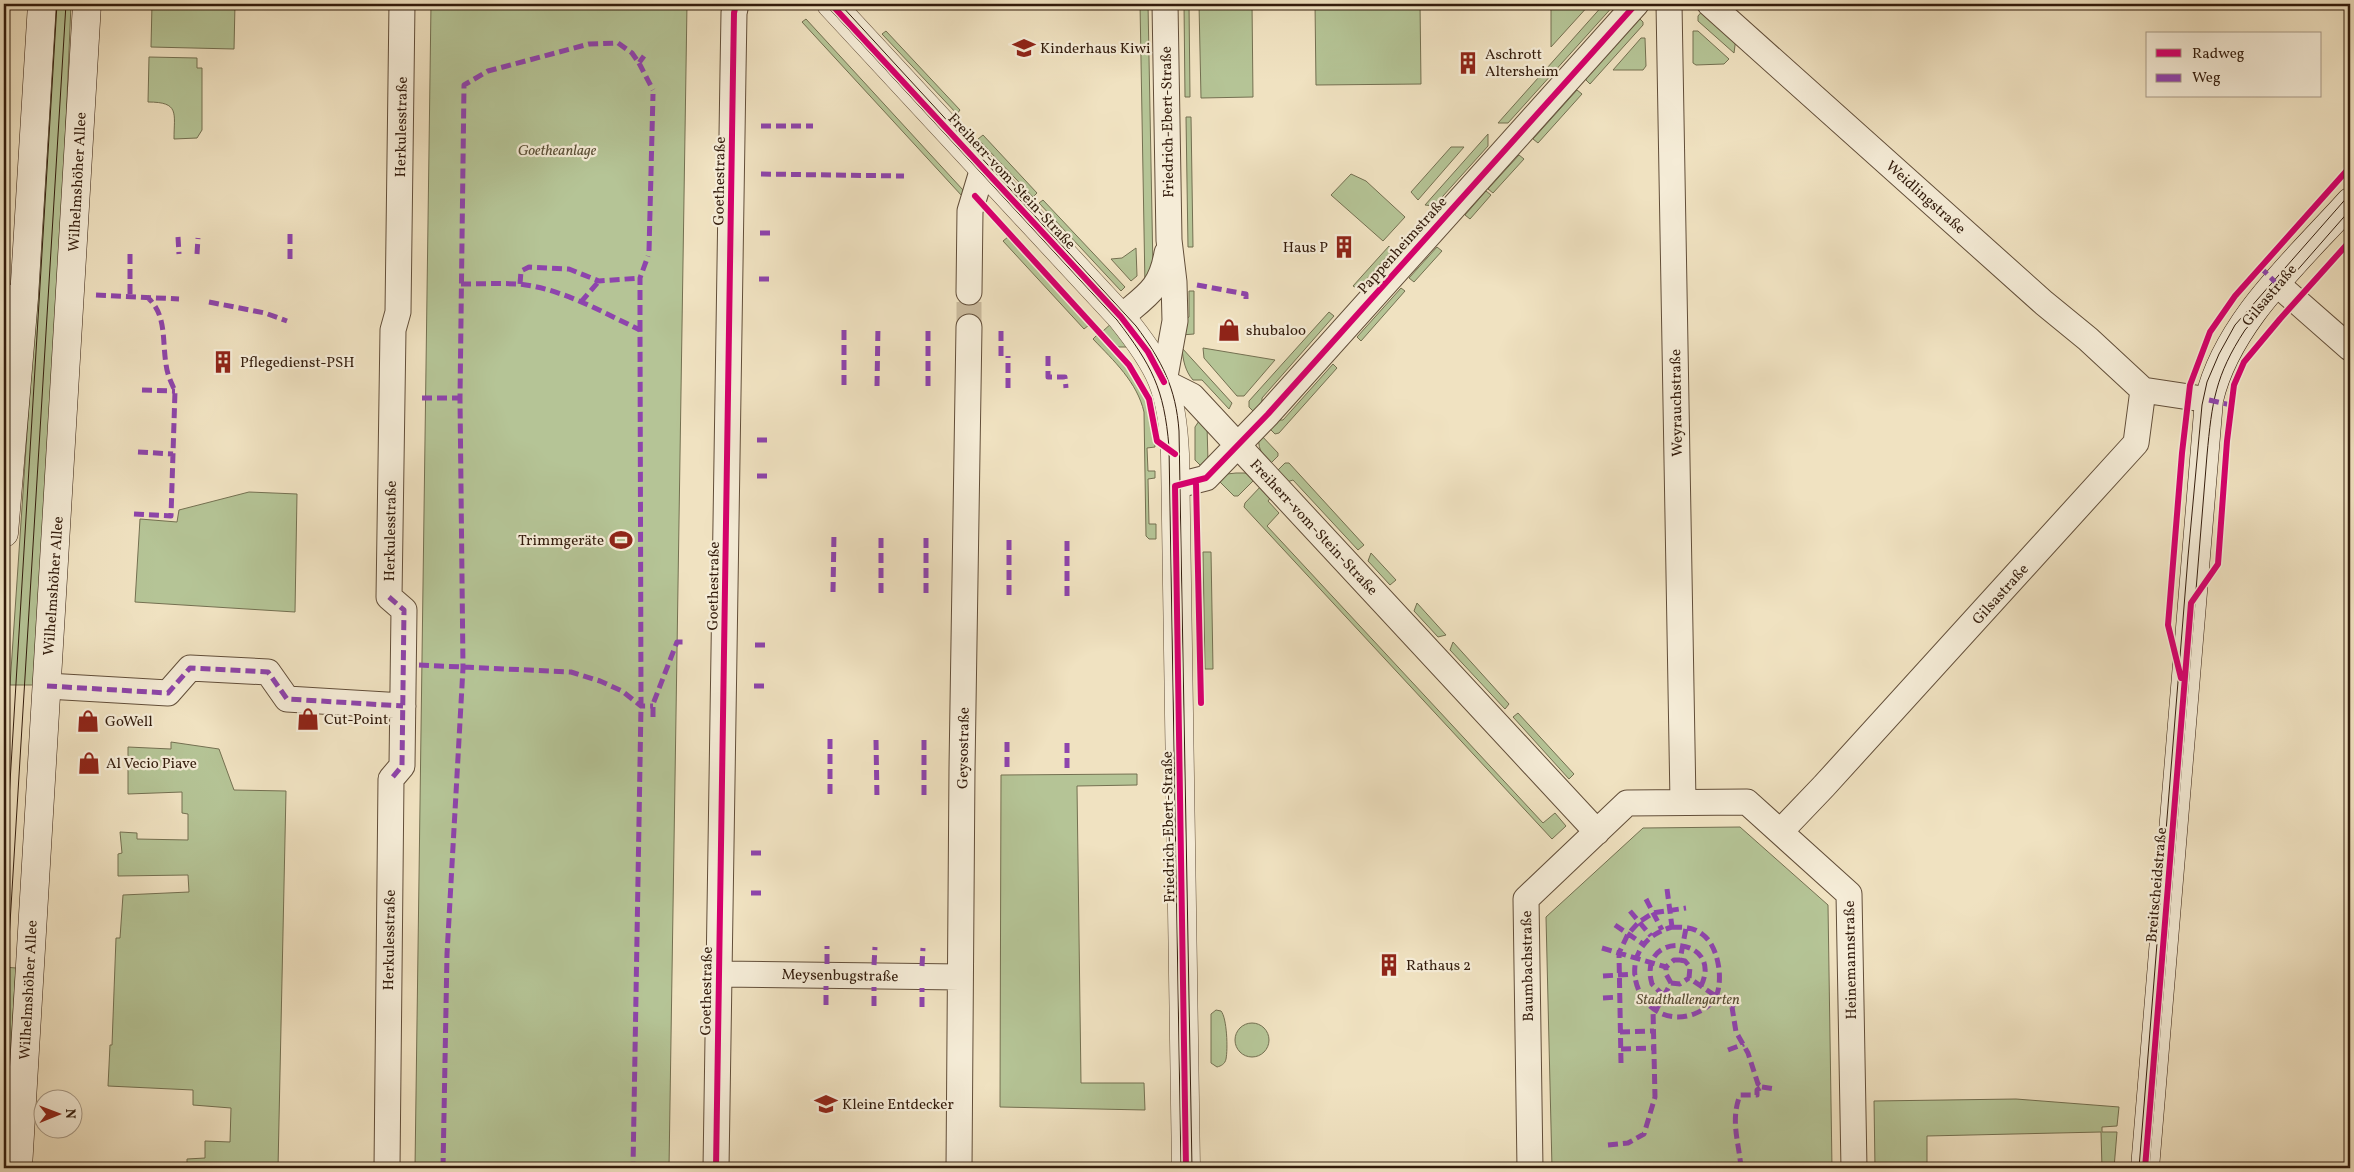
<svg xmlns="http://www.w3.org/2000/svg" width="2354" height="1172" font-family="Vollkorn,serif">
  <style>
    .green { fill: #b5c496; stroke: #747051 }
    .lines { fill: none; stroke-linecap: round; stroke-linejoin: round }
    .minor-tunnel { stroke: #caba9d; stroke-width: 25; stroke-dasharray: 25 12; stroke-linecap: butt }
    .minor-casing { stroke: #624e39; stroke-width: 27 }
    .tertiary-casing { stroke: #624e39; stroke-width: 29 }
    .secondary-casing { stroke: #331c0c; stroke-width: 29 }
    .minor { stroke: #f5ecd7; stroke-width: 25 }
    .tertiary { stroke: #f5ecd7; stroke-width: 28 }
    .secondary { stroke: #f5ecd7; stroke-width: 28 }
    .tram { stroke: #331c0c; stroke-width: 1 }
    .quiet { stroke: #8e44ad; stroke-width: 5; stroke-dasharray: 10 5; stroke-linecap: butt }
    .cycleway-casing { stroke: #f5ecd7; stroke-width: 9 }
    .cycleway { stroke: #d6006c; stroke-width: 6 }
    .labels { text-anchor: middle; stroke-width: 4.5; stroke-linejoin: round; paint-order: stroke }
    .poi-label { font-size: 15px; fill: #331c0c; stroke: #f5ecd7; text-anchor: start }
    .street-label { font-size: 15px; fill: #331c0c; stroke: #f5ecd7 }
    .park-label { font-size: 15px; font-style: italic; fill: #5a4e35; stroke: #f5ecd7 }
  </style>
  <rect width="100%" height="100%" fill="#f0e2c1"/>
  <filter id="stains"><feTurbulence type="fractalNoise" baseFrequency=".004" numOctaves="4"/><feColorMatrix values="0 0 0 0 .2 0 0 0 0 .09 0 0 0 0 .02 0 0 0 .5 -.17"/></filter>
  <radialGradient id="worn" r=".72"><stop offset=".6" stop-color="#630" stop-opacity="0"/><stop offset="1" stop-color="#630" stop-opacity=".3"/></radialGradient>
  <path class="green" d="M 56,4 L 71,4 L 61,239 L 33,685 L 10,685 Z
    M 152,4 L 235,4 L 234,49 L 151,47 Z
    M 431,4 L 687,4 L 669,1168 L 415,1168 Z
    M 1140,4 L 1148,4 L 1153,270 L 1145,286 Z
    M 1184,4 L 1189,4 L 1190,97 L 1185,97 Z
    M 1199,4 L 1252,4 L 1253,97 L 1201,98 Z
    M 1315,4 L 1420,4 L 1421,84 L 1316,85 Z
    M 1551,4 L 1590,4 L 1551,47 Z
    M 1604,4 L 1615,4 L 1508,123 L 1498,123 Z
    M 1704,9 L 1736,38 L 1734,53 L 1698,21 L 1698,16 Z
    M 1636,15 L 1643,22 L 1643,25 L 1590,84 L 1586,80 L 1585,72 Z
    M 806,19 L 963,190 L 962,196 L 802,22 Z
    M 886,31 L 960,110 L 957,114 L 882,34 Z
    M 1693,31 L 1698,31 L 1729,59 L 1724,64 L 1696,65 L 1693,63 Z
    M 1641,38 L 1645,38 L 1646,66 L 1643,70 L 1613,70 Z
    M 149,57 L 197,58 L 197,68 L 202,68 L 202,130 L 197,138 L 174,139 C 174,113 180,102 148,102 Z
    M 1577,90 L 1582,94 L 1538,143 L 1533,139 Z
    M 1186,117 L 1191,117 L 1193,247 L 1188,247 Z
    M 1488,134 L 1488,146 L 1434,206 L 1425,205 Z
    M 983,135 L 1037,193 L 1033,197 L 978,139 Z
    M 1451,147 L 1464,147 L 1418,200 L 1411,192 Z
    M 1519,155 L 1524,159 L 1493,193 L 1488,189 Z
    M 1351,174 L 1366,181 L 1405,217 L 1383,241 L 1331,195 Z
    M 1486,191 L 1491,195 L 1470,219 L 1465,215 Z
    M 1043,200 L 1125,287 L 1121,291 L 1039,203 Z
    M 1008,237 L 1089,325 L 1084,329 L 1003,241 Z
    M 1389,246 L 1391,252 L 1358,289 L 1353,286 Z
    M 1437,247 L 1442,251 L 1414,282 L 1409,278 Z
    M 1136,248 L 1137,276 L 1131,281 L 1111,259 L 1122,258 Z
    M 1401,288 L 1405,291 L 1361,341 L 1357,337 Z
    M 1189,291 L 1194,291 L 1194,334 L 1181,335 L 1181,322 L 1189,317 Z
    M 1329,312 L 1334,316 L 1262,398 L 1262,408 L 1256,414 L 1249,407 L 1249,401 Z
    M 1113,322 L 1131,347 L 1118,347 L 1103,331 Z
    M 1098,334 C 1131,370 1154,396 1155,447 L 1147,448 L 1148,471 L 1155,471 L 1155,478 L 1148,479 L 1149,524 L 1156,524 L 1156,539 L 1149,539 L 1146,536 L 1144,412 C 1137,382 1114,361 1093,339 Z
    M 1182,348 L 1232,403 L 1229,409 L 1202,380 L 1193,380 C 1185,371 1183,360 1182,348 Z
    M 1203,348 L 1275,360 L 1244,396 L 1237,396 L 1204,358 Z
    M 1333,364 L 1337,368 L 1279,433 L 1275,434 L 1267,426 L 1273,420 L 1283,420 Z
    M 1199,421 L 1207,425 L 1208,462 L 1201,466 L 1195,460 L 1195,427 Z
    M 1260,434 L 1278,453 L 1278,456 L 1270,464 C 1262,454 1256,447 1260,434 Z
    M 1285,463 L 1289,463 L 1364,545 L 1358,550 L 1293,480 L 1287,482 L 1277,471 Z
    M 1236,473 L 1245,473 L 1256,478 L 1238,496 L 1234,496 L 1219,481 L 1227,474 Z
    M 1262,485 L 1272,496 L 1268,501 L 1279,513 L 1267,526 L 1543,823 L 1555,813 L 1566,826 L 1552,839 L 1244,507 L 1245,503 Z
    M 249,492 L 297,494 L 295,612 L 135,602 L 140,519 L 177,522 L 179,510 Z
    M 1203,552 L 1211,552 L 1213,669 L 1205,669 Z
    M 1371,553 L 1396,580 L 1390,585 L 1368,561 Z
    M 1417,603 L 1446,635 L 1438,637 L 1414,611 Z
    M 1453,642 L 1509,704 L 1505,709 L 1450,650 Z
    M 1518,713 L 1574,774 L 1569,779 L 1513,717 Z
    M 171,742 L 219,749 L 234,790 L 286,791 L 278,1168 L 187,1168 L 187,1159 L 205,1158 L 205,1141 L 230,1142 L 231,1108 L 193,1105 L 193,1090 L 108,1086 L 110,1045 L 112,1045 L 116,938 L 120,938 L 123,895 L 189,892 L 188,875 L 118,876 L 118,854 L 122,853 L 120,832 L 137,833 L 137,839 L 188,840 L 188,814 L 182,813 L 182,792 L 128,794 L 128,747 L 171,749 Z
    M 1137,774 L 1137,785 L 1077,786 L 1081,1083 L 1144,1083 L 1145,1110 L 1000,1107 L 1001,775 Z
    M 1740,827 L 1828,905 L 1832,1168 L 1552,1168 L 1546,917 L 1643,828 Z
    M 4,967 L 16,968 L 4,1154 Z
    M 1216,1010 L 1221,1011 C 1227,1018 1228,1049 1226,1059 C 1225,1064 1221,1066 1217,1067 L 1211,1063 L 1211,1014 Z
    M1235 1040a17 17 0 1 1 34 0a17 17 0 1 1-34 0Z
    M 2016,1099 L 2119,1107 L 2117,1126 L 2102,1127 L 2102,1132 L 2117,1132 L 2114,1168 L 2102,1168 L 2101,1132 L 1927,1136 L 1927,1168 L 1875,1168 L 1874,1101 Z"/>
  <g class="lines">
    <path class="minor-tunnel" d="M 969,327 L 969,292"/>
    <defs>
      <path id="minor" d="M 1165,4 L 1169,240 L 1174,282 L 1175,321 L 1164,382 L 1192,396 L 1597,832
        M 1669,4 L 1683,802
        M 1710,4 L 2044,303 L 2088,339 L 2143,390
        M 2277,284 L 2350,348
        M 969,292 L 970,211 L 983,168
        M 4,297 L 24,298
        M 1121,317 C 1147,295 1161,289 1167,253
        M 1175,486 L 1206,478 L 1268,414 L 1636,4
        M 47,686 L 168,693 L 190,668 L 268,672 L 287,699 L 403,706
        M 1781,831 L 1824,786 L 2136,443 L 2143,390 L 2209,400
        M 719,974 L 960,977
        M 387,1168 L 391,779 L 402,766 L 404,610 L 389,597 L 393,330 L 398,312 L 402,4
        M 716,1168 L 733,71 L 734,13 L 736,4
        M 959,1168 L 962,768 L 969,327
        M 1530,1168 L 1526,899 L 1627,803 L 1747,802 L 1849,894 L 1854,1168"/>
      <path id="tertiary" d="M 831,4 L 1121,317 C 1161,367 1172,389 1175,454 L 1186,1168"/>
      <path id="secondary" d="M 4,533 L 24,298 L 42,4
        M 18,1168 L 87,4
        M 2145,1168 L 2209,400 C 2227,322 2298,260 2350,202"/>
    </defs>
    <use href="#minor" class="minor-casing"/>
    <use href="#tertiary" class="tertiary-casing"/>
    <use href="#secondary" class="secondary-casing"/>
    <use href="#minor" class="minor"/>
    <use href="#tertiary" class="tertiary"/>
    <use href="#secondary" class="secondary"/>
    <path class="tram" d="M 825,4 L 1117,320 C 1152,366 1164,388 1169,447 L 1181,1168
      M 840,4 L 1136,326 C 1162,361 1176,388 1179,431 L 1192,1168
      M 4,882 L 57,4
      M 4,1022 L 66,4
      M 2139,1168 L 2188,557 L 2202,405 L 2207,382 L 2219,354 L 2235,325 L 2350,194
      M 2149,1168 L 2207,455 C 2212,402 2215,376 2245,330 L 2350,210"/>
    <path class="quiet" d="M 639,63 L 653,90
      M 761,126 L 813,126
      M 761,174 L 904,176
      M 760,233 L 771,233
      M 290,234 L 290,262
      M 178,237 L 179,254
      M 649,251 L 653,94
      M 130,254 L 130,296
      M 197,254 L 198,238
      M 2260,267 L 2277,284
      M 759,279 L 770,279
      M 461,284 C 480,284 499,283 518,284 C 561,288 602,312 640,330 L 641,706 L 633,1168
      M 520,284 L 521,271 L 529,267 L 569,269 L 599,281 L 640,278
      M 1197,285 L 1246,294 L 1246,299
      M 96,295 L 179,299
      M 209,302 L 265,313 L 287,321
      M 581,302 L 599,281
      M 640,330 L 640,278 L 648,256
      M 1001,356 L 1001,327
      M 1048,356 L 1048,377 L 1065,377 L 1066,388
      M 844,385 L 844,326
      M 877,386 L 878,326
      M 928,386 L 928,327
      M 1008,388 L 1008,356
      M 142,390 L 175,391
      M 422,398 L 460,398
      M 2209,400 L 2231,405
      M 757,440 L 768,440
      M 138,452 L 173,454
      M 757,476 L 767,476
      M 134,514 L 171,516 L 175,391 C 171,382 167,374 166,364 C 162,340 167,314 147,297
      M 833,592 L 834,533
      M 881,593 L 881,533
      M 926,593 L 926,534
      M 1009,595 L 1009,535
      M 1067,596 L 1067,536
      M 389,597 L 404,610 L 402,766 L 391,779
      M 755,645 L 765,645
      M 419,665 L 571,672 L 600,681 L 622,691 L 641,706 L 653,706
      M 47,686 L 168,693 L 190,668 L 268,672 L 287,699 L 403,706
      M 754,686 L 765,686
      M 653,717 L 653,704 L 677,642 L 685,642
      M 830,739 L 830,799
      M 876,740 L 877,799
      M 924,740 L 924,800
      M 1007,742 L 1007,768
      M 1067,743 L 1067,768
      M 751,853 L 762,853
      M 1667,889 L 1672,927
      M 751,893 L 761,893
      M 1646,899 L 1662,930
      M 1630,911 L 1651,936
      M 1615,925 L 1643,944
      M 1672,927 C 1683,927 1693,927 1702,934 C 1718,945 1723,977 1717,994 C 1713,1004 1704,1010 1694,1014 C 1638,1034 1605,946 1672,927 Z
      M 1602,948 L 1666,967 L 1674,960 L 1680,960 L 1686,928
      M 1680,960 L 1685,961 L 1690,967 L 1689,978 L 1732,1007 L 1736,1032 L 1748,1053 L 1758,1084 L 1762,1087 L 1757,1090 L 1757,1095 L 1740,1095 C 1730,1121 1739,1142 1741,1168
      M 827,964 L 827,946
      M 874,965 L 875,947
      M 922,966 L 923,948
      M 1603,976 L 1635,974
      M 1671,983 L 1680,984 L 1689,978
      M 1664,996 L 1652,984 C 1636,929 1725,936 1701,986
      M 1603,998 L 1619,997
      M 826,1005 L 826,986
      M 874,1006 L 874,987
      M 922,1007 L 922,988
      M 1732,1007 L 1738,997
      M 1656,1010 L 1671,983 L 1666,974 L 1666,967
      M 1620,1032 L 1654,1031
      M 1621,1049 L 1654,1048
      M 1728,1050 L 1744,1044
      M 1621,1063 L 1619,953 L 1628,934 L 1639,922 L 1653,913 L 1686,908
      M 1762,1087 L 1775,1089
      M 1608,1145 L 1628,1143 L 1644,1134 L 1655,1097 L 1653,1009
      M 443,1168 L 447,954 L 463,668 L 460,398 L 464,85 L 488,71 L 589,44 L 618,43 L 632,53 L 639,63 L 644,56"/>
    <defs>
      <path id="cycleway" d="M 831,4 L 1121,317 L 1148,352 L 1164,382
        M 975,196 L 1129,365 L 1149,399 L 1157,441 L 1175,454
        M 1196,483 L 1201,703
        M 2181,678 L 2168,625 L 2182,453 L 2190,385 L 2210,332 L 2235,296 L 2350,167
        M 716,1168 L 733,71 L 734,13 L 736,4
        M 1186,1168 L 1175,486 L 1206,478 L 1268,414 L 1636,4
        M 2145,1168 L 2191,603 L 2218,564 L 2227,441 L 2234,385 L 2244,362 L 2280,319 L 2350,241"/>
    </defs>
    <use href="#cycleway" class="cycleway-casing"/>
    <use href="#cycleway" class="cycleway"/>
  </g>
  <defs>
    <symbol id="school-bare" viewBox="-9 -9 18 18"><path d="M0-5L7-2L0 1L-7-2ZM-4 1L0 2.5L4 1V4Q0 6-4 4Z" fill="#8f2418" stroke="#f5ecd7" stroke-width="2.5" paint-order="stroke"/></symbol>
    <symbol id="building-bare" viewBox="-9 -9 18 18"><path d="M-4-6H4V6H1V3H-1V6H-4ZM-2.5-4.3h1.7v1.8h-1.7ZM.8-4.3h1.7v1.8H.8ZM-2.5-1h1.7V.8h-1.7ZM.8-1h1.7V.8H.8Z" fill="#8f2418" stroke="#f5ecd7" stroke-width="2.5" paint-order="stroke"/></symbol>
    <symbol id="shop-bare" viewBox="-9 -9 18 18"><path d="M-5-2.5h2.3a2.7 3.5 0 0 1 5.4 0H5L5.5 6h-11ZM-1.5-2.5h3a1.5 2.3 0 0 0-3 0Z" fill="#8f2418" stroke="#f5ecd7" stroke-width="2.5" paint-order="stroke"/></symbol>
    <symbol id="stadium-bare" viewBox="-9 -9 18 18"><path d="M0-5a6.5 5 0 1 0 0 10a6.5 5 0 1 0 0-10ZM-3.5-1.8h7v3.6h-7Z" fill="#8f2418" stroke="#f5ecd7" stroke-width="2.5" paint-order="stroke"/></symbol>
  </defs>
  <g fill-rule="evenodd">
    <use href="#school-bare" x="1008" y="32" width="32" height="32"/>
    <use href="#building-bare" x="1452" y="47" width="32" height="32"/>
    <use href="#building-bare" x="1328" y="231" width="32" height="32"/>
    <use href="#shop-bare" x="1213" y="314" width="32" height="32"/>
    <use href="#building-bare" x="207" y="346" width="32" height="32"/>
    <use href="#stadium-bare" x="605" y="524" width="32" height="32"/>
    <use href="#shop-bare" x="292" y="703" width="32" height="32"/>
    <use href="#shop-bare" x="72" y="705" width="32" height="32"/>
    <use href="#shop-bare" x="73" y="747" width="32" height="32"/>
    <use href="#building-bare" x="1373" y="949" width="32" height="32"/>
    <use href="#school-bare" x="810" y="1088" width="32" height="32"/>
  </g>
  <g class="labels">
    <g class="poi-label">
      <text x="1040" y="53">Kinderhaus Kiwi</text>
      <text x="1485" y="59">Aschrott<tspan x="1485" dy="17">Altersheim</tspan></text>
      <text x="1328" y="252" text-anchor="end">Haus P</text>
      <text x="1246" y="335">shubaloo</text>
      <text x="240" y="367">Pflegedienst-PSH</text>
      <text x="604" y="545" text-anchor="end">Trimmgeräte</text>
      <text x="324" y="724">Cut-Point</text>
      <text x="105" y="726">GoWell</text>
      <text x="106" y="768">Al Vecio Piave</text>
      <text x="1406" y="970">Rathaus 2</text>
      <text x="842" y="1109">Kleine Entdecker</text>
    </g>
    <g class="street-label">
      <text transform="translate(1167 122) rotate(-91)" y="5">Friedrich-Ebert-Straße</text>
      <text transform="translate(401 127) rotate(-89)" y="5">Herkulesstraße</text>
      <text transform="translate(719 181) rotate(-89)" y="5">Goethestraße</text>
      <text transform="translate(1012 181) rotate(47)" y="5">Freiherr-vom-Stein-Straße</text>
      <text transform="translate(77 182) rotate(-87)" y="5">Wilhelmshöher Allee</text>
      <text transform="translate(1926 197) rotate(42)" y="5">Weidlingstraße</text>
      <text transform="translate(1402 245) rotate(-48)" y="5">Pappenheimstraße</text>
      <text transform="translate(2269 295) rotate(-50)" y="5">Gilsastraße</text>
      <text transform="translate(1676 403) rotate(-91)" y="5">Weyrauchstraße</text>
      <text transform="translate(1314 527) rotate(47)" y="5">Freiherr-vom-Stein-Straße</text>
      <text transform="translate(390 531) rotate(-89)" y="5">Herkulesstraße</text>
      <text transform="translate(53 586) rotate(-86)" y="5">Wilhelmshöher Allee</text>
      <text transform="translate(713 586) rotate(-89)" y="5">Goethestraße</text>
      <text transform="translate(2000 594) rotate(-48)" y="5">Gilsastraße</text>
      <text transform="translate(963 748) rotate(-89)" y="5">Geysostraße</text>
      <text transform="translate(1168 827) rotate(-91)" y="5">Friedrich-Ebert-Straße</text>
      <text transform="translate(2156 885) rotate(-85)" y="5">Breitscheidstraße</text>
      <text transform="translate(389 940) rotate(-89)" y="5">Herkulesstraße</text>
      <text transform="translate(1850 960) rotate(-91)" y="5">Heinemannstraße</text>
      <text transform="translate(1527 966) rotate(-91)" y="5">Baumbachstraße</text>
      <text transform="translate(840 975) rotate(1)" y="5">Meysenbugstraße</text>
      <text transform="translate(28 990) rotate(-87)" y="5">Wilhelmshöher Allee</text>
      <text transform="translate(706 991) rotate(-89)" y="5">Goethestraße</text>
    </g>
    <g class="park-label">
      <text x="557" y="155">Goetheanlage</text>
      <text x="1688" y="1004">Stadthallengarten</text>
    </g>
  </g>
  <rect width="2354" height="1172" fill="none" stroke="#f0e2c1" stroke-width="20"/>
  <rect x="5" y="5" width="2344" height="1162" fill="none" stroke="#331c0c" stroke-width="2.5"/>
  <rect x="10" y="10" width="2334" height="1152" fill="none" stroke="#331c0c"/>
  <rect x="2146" y="32" width="175" height="65" fill="#f5ecd7" stroke="#a79986"/>
  <rect x="2156" y="49" width="25" height="8" fill="#d6006c" stroke="#a79986"/>
  <text x="2192" y="58" font-size="15" fill="#331c0c">Radweg</text>
  <rect x="2156" y="74" width="25" height="8" fill="#8e44ad" stroke="#a79986"/>
  <text x="2192" y="82" font-size="15" fill="#331c0c">Weg</text>
  <g transform="translate(58 1114) rotate(89)"><circle r="24" fill="#f5ecd7" stroke="#a79986"/>
  <path d="M0-4L9 19L0 12L-9 19Z" fill="#8f2418"/>
  <text y="-8" font-size="14" font-weight="bold" text-anchor="middle" fill="#331c0c">N</text>
  </g>
  <rect width="100%" height="100%" filter="url(#stains)"/>
  <rect width="100%" height="100%" fill="url(#worn)"/>
</svg>
